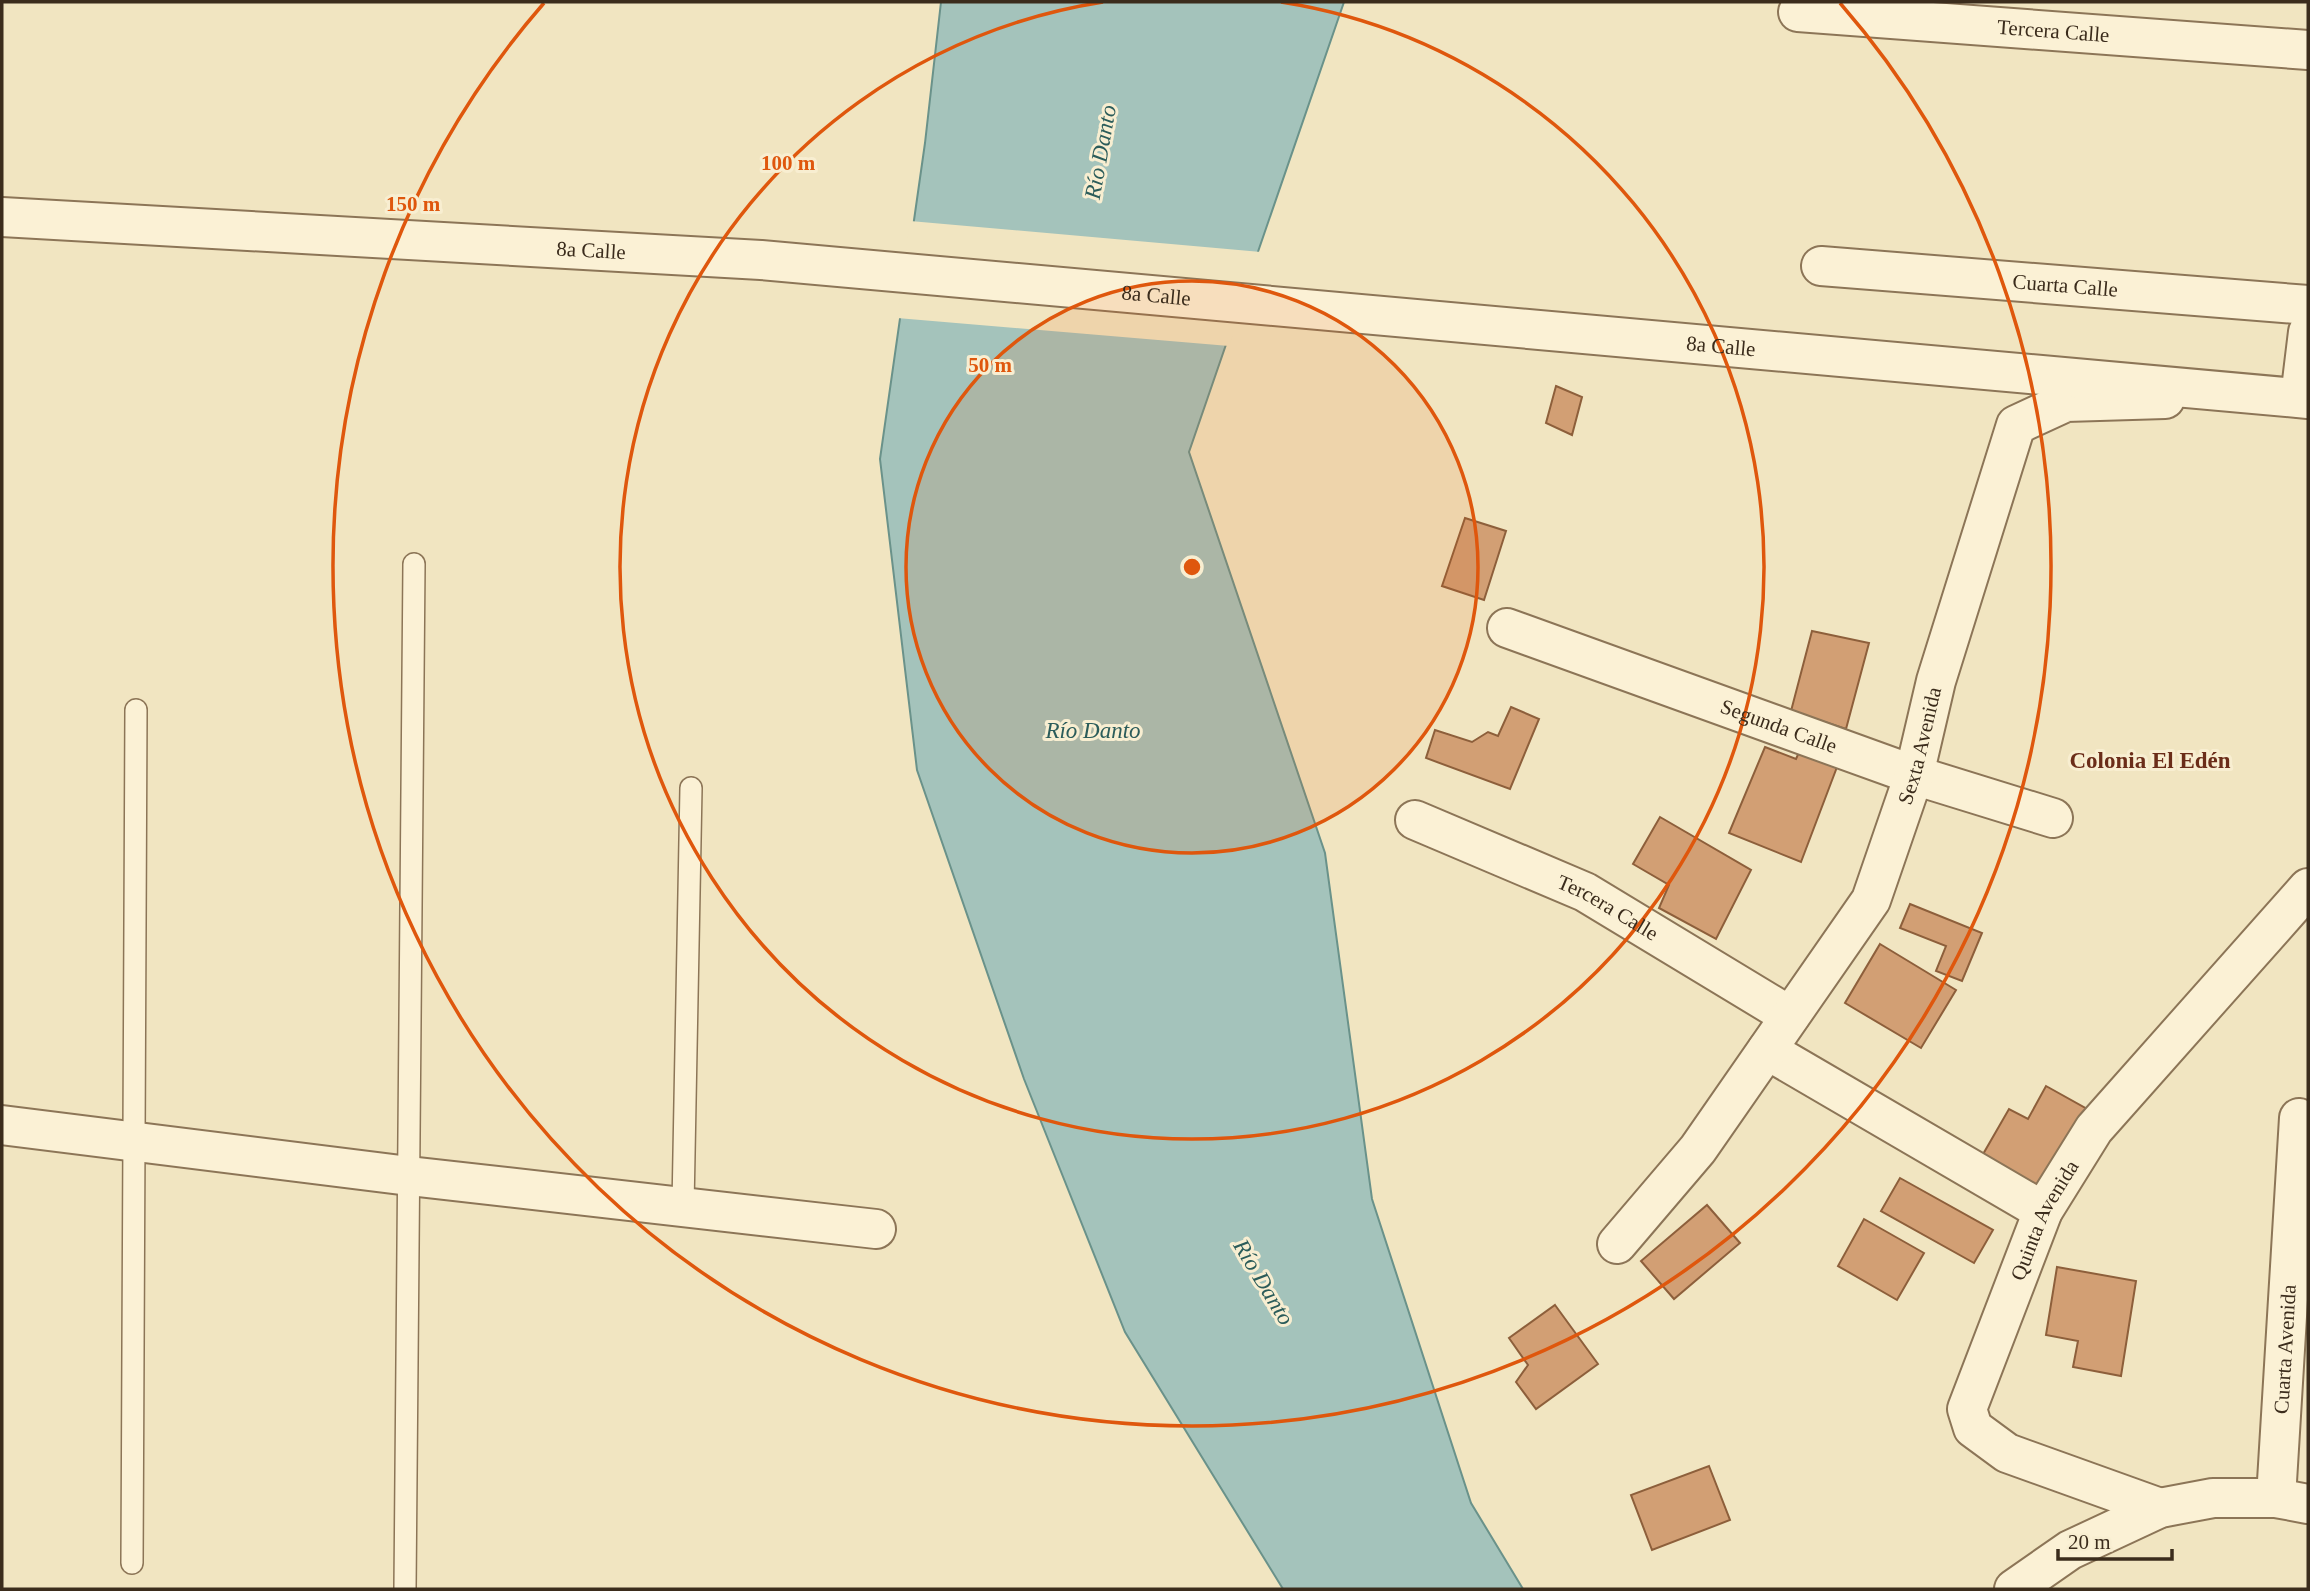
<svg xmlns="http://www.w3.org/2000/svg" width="2310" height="1591" font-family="'Times New Roman',serif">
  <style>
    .water { fill: #a4c3bb; stroke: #6a928a; stroke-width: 2 }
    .pier { fill: #f1e5c1 }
    .building { fill: #d29f74; stroke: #8d5f3b; stroke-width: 2 }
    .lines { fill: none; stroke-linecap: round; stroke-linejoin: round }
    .service-casing { stroke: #8c7557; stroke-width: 24 }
    .minor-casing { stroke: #8c7557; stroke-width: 42 }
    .tertiary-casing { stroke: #8c7557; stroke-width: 42 }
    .service { stroke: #fbf1d5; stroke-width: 21 }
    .minor { stroke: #fbf1d5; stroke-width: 38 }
    .tertiary { stroke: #fbf1d5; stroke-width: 38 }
    .ring { fill: none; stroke: #df570d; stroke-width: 3.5 }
    .labels { text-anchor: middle; stroke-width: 6; stroke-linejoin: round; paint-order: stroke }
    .street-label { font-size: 21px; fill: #3b2c1c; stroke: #f8eed1 }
    .water-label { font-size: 23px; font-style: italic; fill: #2b5c5a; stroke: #f8eed1 }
    .neighbourhood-label { font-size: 23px; font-weight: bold; fill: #6b2d19; stroke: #f8eed1 }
    .centre { fill: #df570d; stroke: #f8eed1; stroke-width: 3.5 }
    .ring-label { font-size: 21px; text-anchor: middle; font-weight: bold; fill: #df570d; stroke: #f8eed1; stroke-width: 6; stroke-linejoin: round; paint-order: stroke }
  </style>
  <rect width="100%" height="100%" fill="#f1e5c1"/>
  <path class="water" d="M 941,2 L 1344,2 L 1189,452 L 1325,853 L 1372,1199 L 1471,1503 L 1523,1589 L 1283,1589 L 1125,1332 L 1024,1079 L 917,770 L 880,459 L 925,143 Z"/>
  <path class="pier" d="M 910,221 L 1261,252 L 1229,346 L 897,318 Z"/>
  <path class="building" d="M 1556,386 L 1582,397 L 1572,435 L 1546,423 Z
    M 1465,518 L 1506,531 L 1484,600 L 1442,586 Z
    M 1812,631 L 1869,643 L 1846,729 L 1791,711 Z
    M 1511,707 L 1539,719 L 1510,789 L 1426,758 L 1435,730 L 1472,742 L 1488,732 L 1498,736 Z
    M 1765,747 L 1796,759 L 1801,748 L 1837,767 L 1801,862 L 1729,833 Z
    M 1660,817 L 1751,870 L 1716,939 L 1659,908 L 1669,885 L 1633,864 Z
    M 1910,904 L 1982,933 L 1962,981 L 1936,971 L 1946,946 L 1900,928 Z
    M 1880,944 L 1956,990 L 1921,1048 L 1845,1003 Z
    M 2046,1086 L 2096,1114 L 2050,1195 L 1982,1156 L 2009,1109 L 2028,1119 Z
    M 1900,1178 L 1993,1230 L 1974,1263 L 1881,1211 Z
    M 1707,1205 L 1740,1243 L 1674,1299 L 1641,1261 Z
    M 1864,1219 L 1924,1253 L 1897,1300 L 1838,1266 Z
    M 2057,1267 L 2136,1281 L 2121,1376 L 2073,1367 L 2078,1341 L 2046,1335 Z
    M 1555,1305 L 1598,1364 L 1536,1409 L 1516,1382 L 1528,1365 L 1509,1338 Z
    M 1709,1466 L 1730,1520 L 1652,1550 L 1631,1495 Z"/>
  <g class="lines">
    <defs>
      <path id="service" d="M 683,1206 L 691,788
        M 132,1563 L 136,710
        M 405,1589 L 414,564"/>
      <g id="minor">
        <path id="s1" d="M 1798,12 L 2308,50"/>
        <path id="s2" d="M 1821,266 L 2308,305"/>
        <path d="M 2300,398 L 2308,332"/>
        <path id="s3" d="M 1507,628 L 1914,775 L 2053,818"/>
        <path id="s4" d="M 1415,820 L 1585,892 L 1790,1016"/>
        <path d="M 1767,1050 L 2043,1211"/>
        <path d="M 2,1125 L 409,1176 L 876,1229"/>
        <path id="s5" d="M 1617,1244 L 1698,1149 L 1871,900 L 1914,775 L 1936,681 L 2016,425 L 2066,402 L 2165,399"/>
        <path id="s6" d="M 2276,1498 L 2299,1118"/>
        <path id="s7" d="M 2160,1508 L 2007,1453 L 1973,1428 L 1967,1409 L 2043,1211 L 2094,1129 L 2308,888"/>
      </g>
      <g id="tertiary">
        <path id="s8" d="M 2,217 L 761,260 L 2308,399"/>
        <path d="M 2014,1589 L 2070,1550 L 2160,1508 L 2213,1498 L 2276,1498 L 2308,1504"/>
      </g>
    </defs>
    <use href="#service" class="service-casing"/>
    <use href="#minor" class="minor-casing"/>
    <use href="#tertiary" class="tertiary-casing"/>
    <use href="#service" class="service"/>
    <use href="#minor" class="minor"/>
    <use href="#tertiary" class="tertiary"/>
  </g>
  <circle cx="1192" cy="567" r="286" fill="#df570d" fill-opacity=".12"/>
  <g class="ring">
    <circle cx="1192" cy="567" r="286"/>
    <path d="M1281 2A572 572 0 1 1 1103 2"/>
    <path d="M1840 3A859 859 0 1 1 544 3"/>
  </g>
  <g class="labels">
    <g class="street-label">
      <text dy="7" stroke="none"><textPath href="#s1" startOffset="256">Tercera Calle</textPath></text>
      <text dy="7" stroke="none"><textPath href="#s8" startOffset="590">8a Calle</textPath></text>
      <text dy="7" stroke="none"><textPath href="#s2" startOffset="245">Cuarta Calle</textPath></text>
      <text dy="7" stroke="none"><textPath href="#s8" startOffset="1157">8a Calle</textPath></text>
      <text dy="7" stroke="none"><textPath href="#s8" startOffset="1724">8a Calle</textPath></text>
      <text dy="7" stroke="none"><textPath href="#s3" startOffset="289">Segunda Calle</textPath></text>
      <text dy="7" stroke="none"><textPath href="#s5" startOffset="590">Sexta Avenida</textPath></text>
      <text dy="7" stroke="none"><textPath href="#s4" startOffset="212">Tercera Calle</textPath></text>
      <text dy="7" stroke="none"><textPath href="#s7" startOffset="429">Quinta Avenida</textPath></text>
      <text dy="7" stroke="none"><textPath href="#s6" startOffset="149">Cuarta Avenida</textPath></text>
    </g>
    <g class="water-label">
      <text transform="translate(1100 152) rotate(-80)" y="8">Río Danto</text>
      <text x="1093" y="738">Río Danto</text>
      <text transform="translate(1264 1282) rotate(59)" y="8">Río Danto</text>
    </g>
    <g class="neighbourhood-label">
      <text x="2150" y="768">Colonia El Edén</text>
    </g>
  </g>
  <circle cx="1192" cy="567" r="10" class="centre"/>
  <g class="ring-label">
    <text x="788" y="170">100 m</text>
    <text x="413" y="211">150 m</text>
    <text x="990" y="372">50 m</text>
  </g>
  <rect width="2310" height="1591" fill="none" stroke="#3b2c1c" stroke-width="7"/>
  <path d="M2058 1549v10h114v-10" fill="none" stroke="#3b2c1c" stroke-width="3.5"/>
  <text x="2068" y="1549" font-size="21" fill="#3b2c1c" stroke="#f8eed1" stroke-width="5" paint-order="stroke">20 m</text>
</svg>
